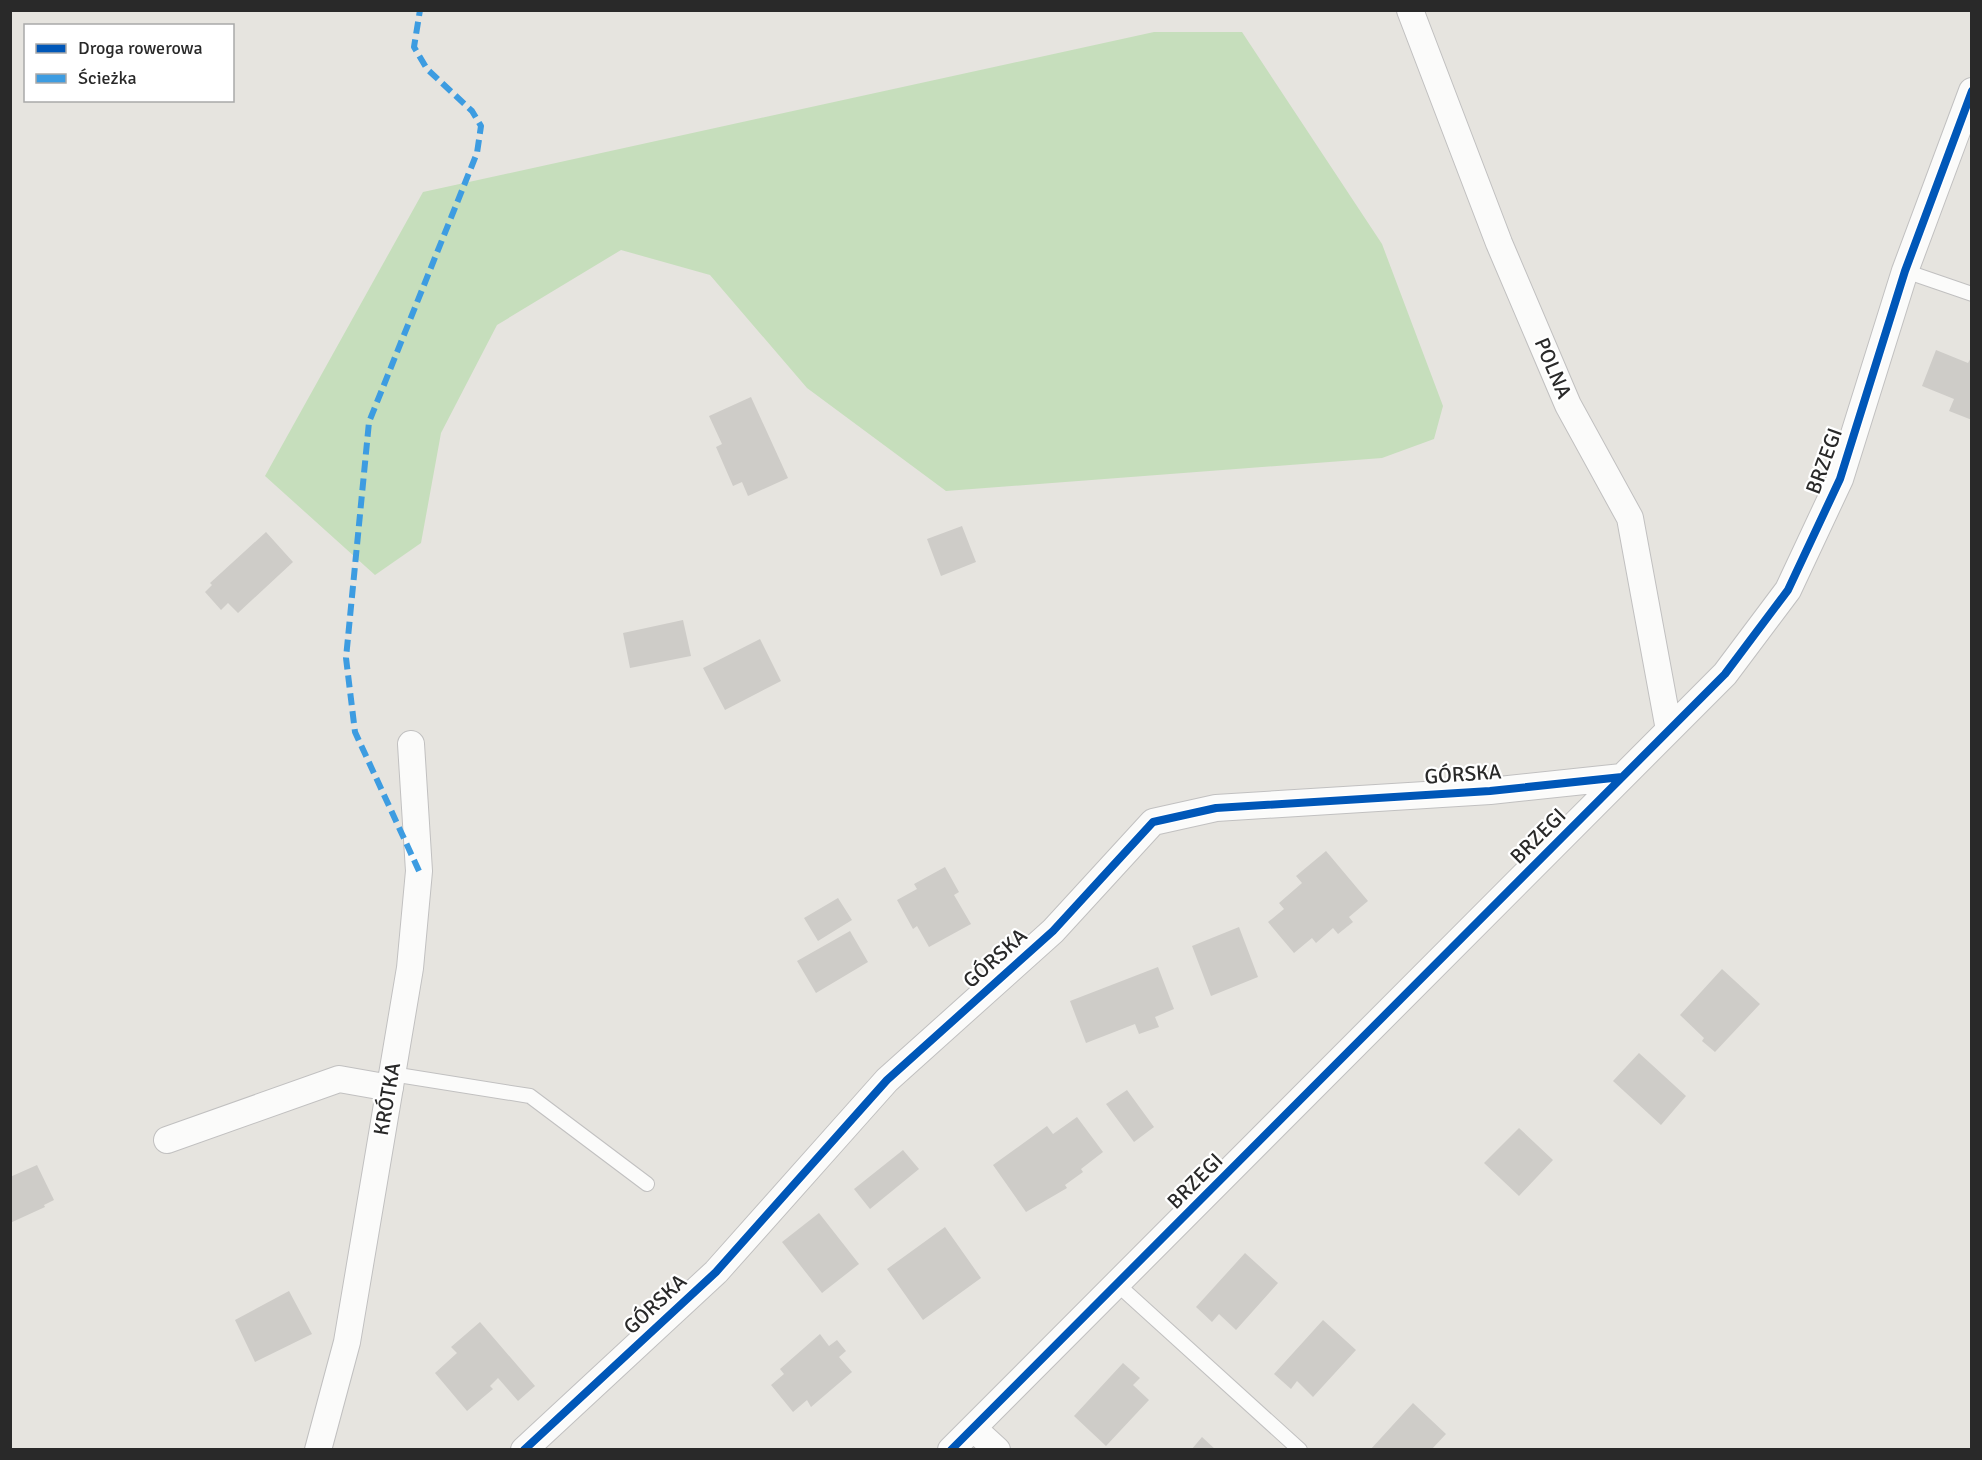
<svg xmlns="http://www.w3.org/2000/svg" width="1982" height="1460" font-family="Signika,sans-serif">
  <style>
    .green { fill: #c6debc }
    .building { fill: #ceccc8 }
    .lines { fill: none; stroke-linecap: round; stroke-linejoin: round }
    .lane-casing { stroke: #c1c0c0; stroke-width: 16 }
    .street-casing { stroke: #c1c0c0; stroke-width: 28 }
    .lane { stroke: #fbfbfa; stroke-width: 14 }
    .street { stroke: #fbfbfa; stroke-width: 26 }
    .quiet { stroke: #3d9ce1; stroke-width: 6; stroke-dasharray: 12 6; stroke-linecap: butt }
    .cycleway-casing { stroke: #fff; stroke-width: 11 }
    .cycleway { stroke: #0057b8; stroke-width: 8 }
    .labels { text-anchor: middle; stroke-width: 4.5; stroke-linejoin: round; paint-order: stroke }
    .street-label { font-size: 21px; fill: #292929; stroke: #fff }
  </style>
  <rect width="100%" height="100%" fill="#e6e4df"/>
  <path class="green" d="M 1154,32 L 1242,32 L 1382,244 L 1443,406 L 1434,439 L 1382,458 L 946,491 L 807,388 L 710,275 L 621,250 L 497,325 L 441,433 L 421,543 L 375,575 L 265,476 L 423,192 Z"/>
  <path class="building" d="M 1936,350 L 1968,363 L 1972,356 L 1972,420 L 1949,411 L 1954,399 L 1922,386 Z
    M 751,397 L 788,478 L 748,496 L 742,482 L 733,486 L 716,447 L 722,444 L 709,416 Z
    M 962,526 L 976,562 L 941,576 L 927,539 Z
    M 266,532 L 293,562 L 238,613 L 228,603 L 221,610 L 205,592 L 212,585 L 210,583 Z
    M 683,620 L 691,656 L 630,668 L 623,633 Z
    M 760,639 L 781,681 L 725,710 L 703,668 Z
    M 1326,851 L 1368,901 L 1349,917 L 1353,922 L 1338,934 L 1333,928 L 1316,943 L 1312,938 L 1294,953 L 1268,922 L 1284,909 L 1279,903 L 1302,883 L 1296,876 Z
    M 945,867 L 959,892 L 954,895 L 971,924 L 929,947 L 917,926 L 913,929 L 897,900 L 917,889 L 914,884 Z
    M 838,898 L 852,920 L 818,941 L 804,918 Z
    M 1239,927 L 1258,977 L 1211,996 L 1192,946 Z
    M 850,931 L 868,962 L 816,993 L 797,961 Z
    M 1158,967 L 1174,1009 L 1155,1017 L 1159,1027 L 1139,1034 L 1135,1024 L 1086,1043 L 1070,1001 Z
    M 1722,969 L 1760,1004 L 1715,1052 L 1702,1041 L 1704,1038 L 1680,1015 Z
    M 1639,1053 L 1686,1096 L 1661,1125 L 1613,1081 Z
    M 1127,1090 L 1154,1127 L 1134,1142 L 1106,1104 Z
    M 1077,1117 L 1103,1152 L 1081,1169 L 1083,1172 L 1065,1185 L 1067,1188 L 1026,1212 L 993,1165 L 1047,1126 L 1053,1134 Z
    M 1519,1128 L 1553,1160 L 1519,1196 L 1484,1163 Z
    M 903,1150 L 919,1169 L 870,1209 L 854,1189 Z
    M 37,1165 L 54,1200 L 44,1205 L 45,1207 L 10,1223 L 10,1177 Z
    M 819,1213 L 859,1264 L 822,1293 L 782,1242 Z
    M 945,1227 L 981,1278 L 923,1320 L 887,1269 Z
    M 1245,1253 L 1278,1283 L 1236,1330 L 1219,1314 L 1212,1322 L 1196,1307 Z
    M 289,1291 L 312,1334 L 255,1362 L 235,1320 Z
    M 1323,1320 L 1356,1350 L 1313,1397 L 1297,1381 L 1291,1389 L 1274,1374 Z
    M 480,1322 L 535,1386 L 518,1401 L 498,1378 L 490,1386 L 493,1389 L 467,1411 L 435,1373 L 457,1353 L 451,1347 Z
    M 820,1334 L 829,1346 L 837,1340 L 846,1351 L 839,1357 L 852,1372 L 811,1407 L 807,1400 L 793,1412 L 771,1385 L 784,1374 L 780,1369 Z
    M 1123,1363 L 1140,1378 L 1133,1385 L 1149,1400 L 1106,1446 L 1074,1416 Z
    M 1413,1403 L 1446,1434 L 1431,1450 L 1370,1450 Z
    M 1202,1437 L 1216,1450 L 1191,1450 Z"/>
  <g class="lines">
    <defs>
      <path id="lane" d="M 1905,271 L 1972,294
        M 392,1074 L 530,1096 L 647,1184
        M 1117,1284 L 1300,1450"/>
      <path id="street" d="M 1410,10 L 1499,243 L 1568,405 L 1630,518 L 1669,730
        M 167,1140 L 339,1079 L 390,1088
        M 973,1428 L 997,1450
        M 318,1450 L 347,1342 L 410,968 L 419,871 L 411,744
        M 524,1450 L 716,1272 L 887,1080 L 1053,931 L 1153,822 L 1216,808 L 1490,791 L 1622,777
        M 951,1450 L 1725,674 L 1788,590 L 1840,479 L 1905,271 L 1972,91"/>
    </defs>
    <use href="#lane" class="lane-casing"/>
    <use href="#street" class="street-casing"/>
    <use href="#lane" class="lane"/>
    <use href="#street" class="street"/>
    <path class="quiet" d="M 419,871 L 355,732 L 346,658 L 369,422 L 477,153 L 481,126 L 472,111 L 427,69 L 414,47 L 420,10"/>
    <defs>
      <path id="cycleway" d="M 524,1450 L 716,1272 L 887,1080 L 1053,931 L 1153,822 L 1216,808 L 1490,791 L 1622,777
        M 951,1450 L 1725,674 L 1788,590 L 1840,479 L 1905,271 L 1972,91"/>
    </defs>
    <use href="#cycleway" class="cycleway-casing"/>
    <use href="#cycleway" class="cycleway"/>
  </g>
  <g class="labels">
    <g class="street-label">
      <text transform="translate(1553 368) rotate(67)" y="7">POLNA</text>
      <text transform="translate(1824 461) rotate(-70)" y="7">BRZEGI</text>
      <text transform="translate(1463 774) rotate(-4)" y="7">GÓRSKA</text>
      <text transform="translate(1538 836) rotate(-45)" y="7">BRZEGI</text>
      <text transform="translate(995 958) rotate(-42)" y="7">GÓRSKA</text>
      <text transform="translate(387 1099) rotate(-80)" y="7">KRÓTKA</text>
      <text transform="translate(1195 1181) rotate(-45)" y="7">BRZEGI</text>
      <text transform="translate(655 1304) rotate(-43)" y="7">GÓRSKA</text>
    </g>
  </g>
  <rect width="1982" height="1460" fill="none" stroke="#292929" stroke-width="24"/>
  <rect x="24" y="24" width="210" height="78" fill="#ffffff" stroke="#a9a9a9" stroke-width="1.5"/>
  <rect x="36" y="44" width="30" height="9" fill="#0057b8" stroke="#a9a9a9" stroke-width="1.5"/>
  <text x="78" y="54" font-size="18" fill="#292929">Droga rowerowa</text>
  <rect x="36" y="74" width="30" height="9" fill="#3d9ce1" stroke="#a9a9a9" stroke-width="1.5"/>
  <text x="78" y="84" font-size="18" fill="#292929">Ścieżka</text>
</svg>
